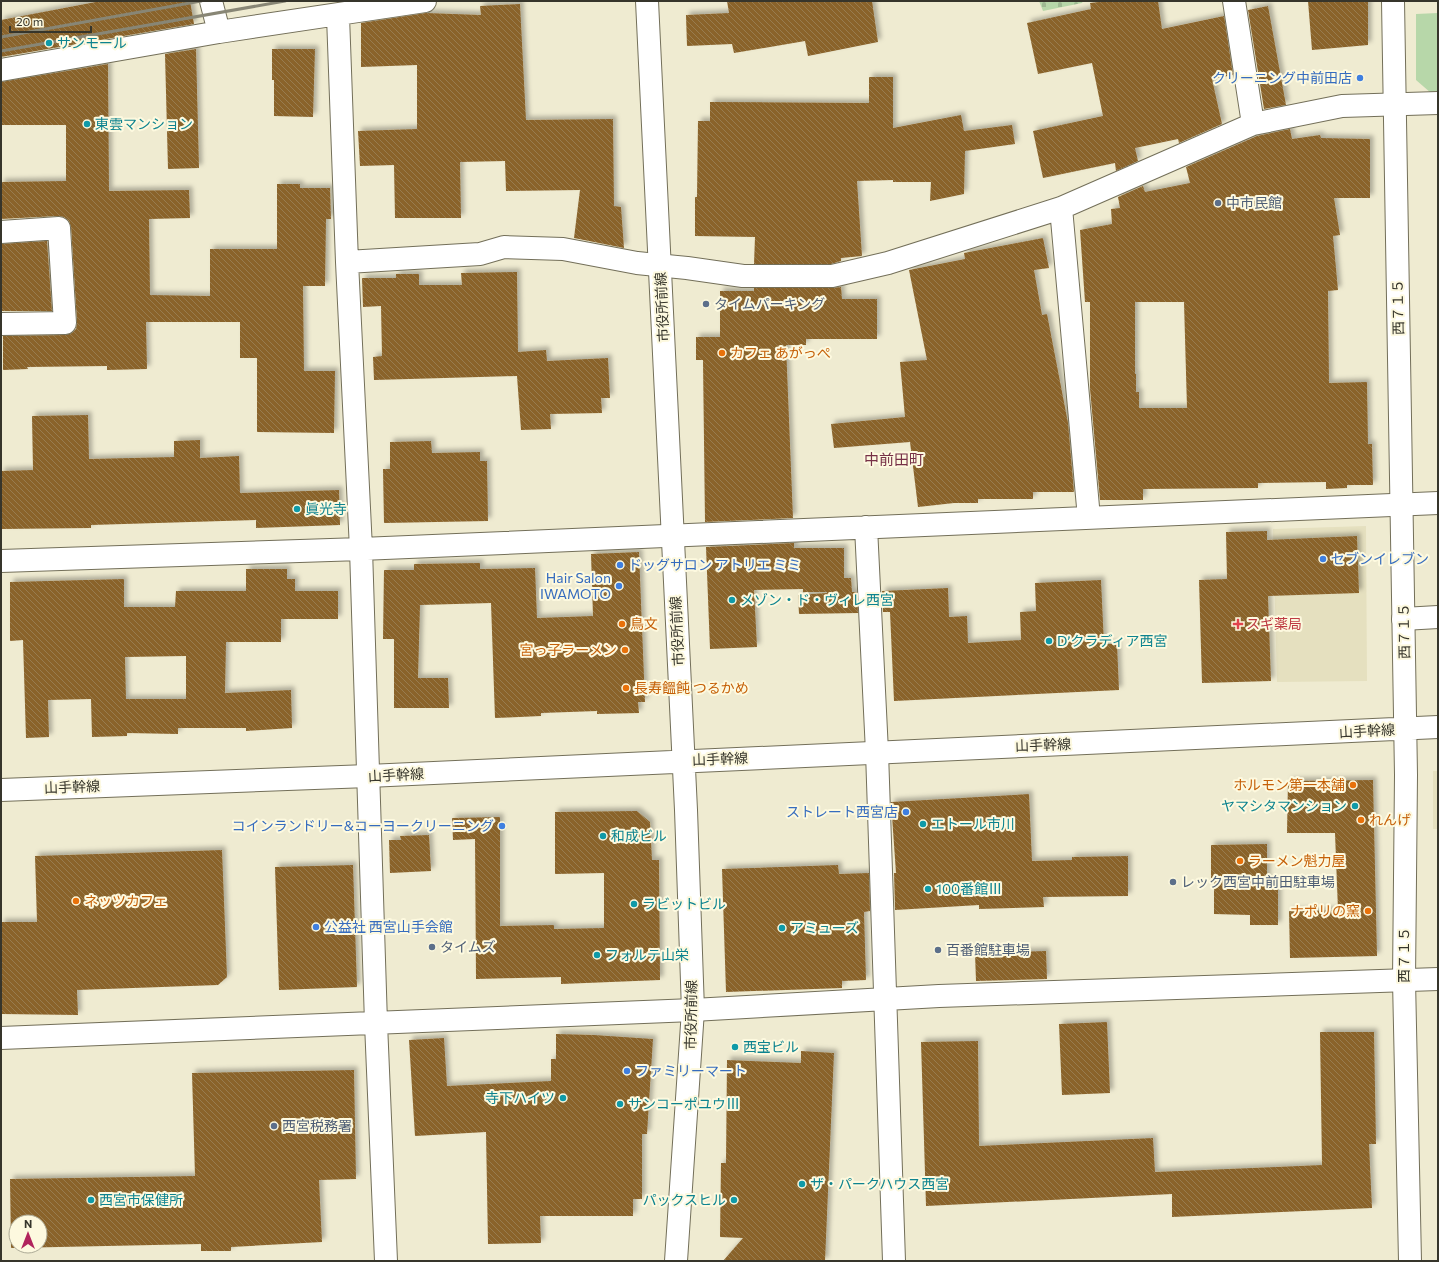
<svg xmlns="http://www.w3.org/2000/svg" width="1439" height="1262" font-family="Commissioner,'Noto Sans JP',sans-serif">
  <style>
    .built { fill: #e5e0bf }
    .cemetery { fill: url(#cemetery-stones) }
    .park { fill: #b7d7a9 }
    .building { fill: url(#building-back-hatch); fill-rule: evenodd; filter: url(#shadow) }
    .lines { fill: none; stroke-linecap: round; stroke-linejoin: round }
    .street-casing { stroke: #736f59; stroke-width: 24 }
    .secondary-casing { stroke: #736f59; stroke-width: 24 }
    .street { stroke: #fff; stroke-width: 22 }
    .secondary { stroke: #fff; stroke-width: 22 }
    .rail { stroke: #888675; stroke-width: 3 }
    .culture-dot { fill: #0f9aa8; stroke: #fdf9df; stroke-width: 1.5 }
    .shop-dot { fill: #3f7fe0; stroke: #fdf9df; stroke-width: 1.5 }
    .service-dot { fill: #5c6f8a; stroke: #fdf9df; stroke-width: 1.5 }
    .food-dot { fill: #e8710a; stroke: #fdf9df; stroke-width: 1.5 }
    .health-dot { fill: #e0444e; stroke: #fdf9df; stroke-width: 1.5 }
    .labels { text-anchor: middle; stroke-width: 4; stroke-linejoin: round; paint-order: stroke }
    .culture-label { font-size: 14px; fill: #0d838f; stroke: #fdf9df; text-anchor: start }
    .shop-label { font-size: 14px; fill: #366cbe; stroke: #fdf9df; text-anchor: end }
    .service-label { font-size: 14px; fill: #4e5e75; stroke: #fdf9df; text-anchor: start }
    .street-label { font-size: 14px; fill: #36352b; stroke: #fdf9df }
    .food-label { font-size: 14px; fill: #c56008; stroke: #fdf9df; text-anchor: start }
    .health-label { font-size: 14px; fill: #be3a42; stroke: #fdf9df; text-anchor: start }
    .neighbourhood-label { font-size: 15px; fill: #773147; stroke: #fdf9df }
  </style>
  <defs>
    <pattern id="cemetery-stones" width="16" height="16" patternUnits="userSpaceOnUse"><rect width="16" height="16" fill="#b7d7a9"/><path d="M2 7V4a2 2 0 0 1 4 0v3zM10 15v-3a2 2 0 0 1 4 0v3z" fill="#9eb992"/></pattern>
    <pattern id="building-back-hatch" width="6" height="6" patternUnits="userSpaceOnUse"><rect width="6" height="6" fill="#8a632b"/><path d="M-1 5l2 2M0 0l6 6M5-1l2 2" fill="none" stroke="#987b50"/></pattern>
    <filter id="shadow"><feDropShadow dx="3.5" dy="-3.5" stdDeviation="2" flood-color="#0004"/></filter>
  </defs>
  <rect width="100%" height="100%" fill="#efebd1"/>
  <path class="built" d="M 1366,526 L 1367,681 L 1277,682 L 1273,529 Z
    M 1433,771 L 1438,771 L 1438,829 L 1433,829 Z"/>
  <path class="cemetery" d="M 1039,1 L 1083,1 L 1082,3 L 1043,11 Z"/>
  <path class="park" d="M 1438,13 L 1438,93 L 1431,93 L 1416,80 L 1416,14 Z"/>
  <path class="building" d="M 101,1 L 190,1 L 194,24 L 1,57 L 1,20 Z
    M 727,1 L 872,1 L 878,42 L 808,56 L 805,41 L 734,53 L 732,44 L 687,46 L 686,15 L 729,13 Z
    M 1108,1 L 1158,1 L 1162,29 L 1224,16 L 1233,75 L 1212,79 L 1222,124 L 1179,143 L 1178,139 L 1135,148 L 1138,161 L 1116,171 L 1115,163 L 1043,178 L 1033,131 L 1103,116 L 1092,63 L 1038,74 L 1027,23 L 1091,9 L 1090,3 Z
    M 1308,1 L 1368,1 L 1368,45 L 1312,50 Z
    M 520,4 L 526,120 L 613,119 L 614,206 L 621,207 L 624,248 L 574,238 L 580,190 L 506,191 L 505,161 L 460,162 L 461,218 L 395,218 L 394,165 L 360,166 L 358,131 L 417,129 L 417,65 L 361,67 L 361,23 L 426,13 L 481,15 L 480,6 Z
    M 1268,6 L 1286,105 L 1264,109 L 1248,10 Z
    M 196,49 L 199,168 L 168,169 L 165,54 Z
    M 272,49 L 315,49 L 313,117 L 274,116 L 274,80 L 272,80 Z
    M 108,64 L 109,191 L 189,190 L 190,218 L 149,219 L 150,295 L 210,296 L 210,249 L 277,249 L 277,184 L 300,184 L 300,188 L 330,188 L 331,219 L 326,219 L 325,286 L 303,286 L 304,371 L 335,371 L 334,433 L 257,432 L 257,358 L 240,358 L 240,322 L 146,322 L 147,369 L 107,370 L 107,366 L 27,367 L 28,369 L 3,370 L 3,336 L 66,335 L 72,333 L 76,329 L 77,322 L 71,227 L 69,221 L 64,217 L 58,216 L 1,219 L 1,182 L 66,181 L 66,125 L 1,125 L 1,82 Z
    M 869,77 L 893,77 L 893,128 L 961,115 L 964,131 L 1012,125 L 1015,144 L 965,151 L 964,194 L 930,201 L 931,182 L 893,182 L 893,180 L 857,181 L 862,256 L 841,258 L 841,261 L 831,264 L 754,264 L 755,237 L 695,236 L 695,197 L 697,197 L 698,121 L 710,121 L 710,102 L 869,103 Z
    M 1290,129 L 1292,139 L 1320,135 L 1321,138 L 1370,139 L 1370,198 L 1334,198 L 1340,235 L 1333,236 L 1338,290 L 1328,291 L 1329,383 L 1367,382 L 1368,444 L 1372,444 L 1373,485 L 1347,485 L 1347,488 L 1326,489 L 1326,482 L 1258,483 L 1258,488 L 1143,489 L 1143,500 L 1100,500 L 1090,389 L 1090,302 L 1085,302 L 1080,230 L 1112,224 L 1111,209 L 1120,208 L 1118,197 L 1143,186 L 1145,192 L 1190,183 L 1186,167 L 1257,136 ZM 1135,302 L 1184,302 L 1187,408 L 1139,408 L 1139,392 L 1136,392 L 1136,374 L 1135,374 Z
    M 1043,238 L 1049,268 L 1034,270 L 1042,315 L 1047,314 L 1068,423 L 1074,492 L 1033,492 L 1033,499 L 978,499 L 978,503 L 954,503 L 918,507 L 910,442 L 834,448 L 831,424 L 905,417 L 900,362 L 927,360 L 909,270 L 965,259 L 964,253 Z
    M 47,241 L 52,311 L 2,311 L 1,244 Z
    M 517,272 L 518,352 L 546,350 L 547,361 L 608,358 L 610,398 L 601,398 L 602,413 L 550,414 L 551,429 L 521,430 L 517,376 L 374,380 L 373,357 L 382,356 L 381,306 L 363,307 L 362,278 L 396,278 L 396,274 L 419,274 L 419,285 L 462,285 L 461,273 Z
    M 841,287 L 842,299 L 877,299 L 877,339 L 806,339 L 806,345 L 786,345 L 793,518 L 705,522 L 703,360 L 696,360 L 696,337 L 720,337 L 720,291 L 754,291 L 754,288 L 832,288 Z
    M 88,415 L 89,459 L 174,457 L 174,441 L 200,440 L 200,458 L 239,456 L 240,493 L 339,490 L 340,525 L 256,528 L 256,520 L 91,525 L 91,528 L 1,529 L 1,471 L 33,470 L 32,416 Z
    M 431,441 L 432,453 L 480,452 L 480,461 L 487,461 L 488,521 L 384,523 L 383,469 L 390,469 L 390,442 Z
    M 1267,531 L 1267,540 L 1357,536 L 1359,593 L 1268,596 L 1271,681 L 1202,683 L 1199,580 L 1227,579 L 1226,532 Z
    M 794,543 L 794,548 L 844,548 L 844,578 L 851,578 L 852,592 L 857,592 L 858,613 L 799,614 L 798,595 L 827,593 L 827,592 L 803,592 L 803,589 L 754,590 L 757,647 L 710,649 L 706,547 Z
    M 639,552 L 645,702 L 638,702 L 639,713 L 597,714 L 597,711 L 541,713 L 541,716 L 495,718 L 491,603 L 420,605 L 418,678 L 448,678 L 449,708 L 394,708 L 394,639 L 383,639 L 384,570 L 414,570 L 414,564 L 480,563 L 480,569 L 535,568 L 537,618 L 593,616 L 591,554 Z
    M 246,569 L 287,569 L 287,579 L 295,579 L 295,591 L 338,591 L 338,619 L 281,619 L 281,642 L 226,642 L 225,693 L 291,690 L 292,728 L 246,731 L 246,728 L 178,728 L 178,734 L 127,733 L 127,736 L 92,737 L 91,699 L 48,700 L 49,737 L 26,738 L 23,640 L 10,641 L 10,582 L 124,579 L 124,607 L 175,607 L 176,591 L 246,591 ZM 186,656 L 186,699 L 126,699 L 125,657 Z
    M 1101,580 L 1104,644 L 1117,644 L 1119,690 L 894,701 L 890,612 L 883,612 L 882,591 L 948,588 L 949,617 L 967,616 L 968,643 L 1021,640 L 1020,612 L 1036,611 L 1035,583 Z
    M 1373,780 L 1377,956 L 1290,958 L 1289,911 L 1338,910 L 1335,833 L 1287,833 L 1288,781 Z
    M 1029,794 L 1032,861 L 1072,860 L 1072,857 L 1128,856 L 1128,896 L 1043,897 L 1044,907 L 979,909 L 979,905 L 895,910 L 894,873 L 896,873 L 891,802 Z
    M 637,811 L 650,822 L 652,860 L 659,860 L 660,980 L 561,984 L 561,977 L 476,979 L 475,839 L 453,840 L 452,818 L 500,817 L 500,926 L 554,925 L 554,929 L 604,928 L 604,873 L 555,874 L 555,812 Z
    M 429,835 L 431,871 L 390,873 L 389,840 L 401,840 L 400,836 Z
    M 1267,844 L 1267,888 L 1278,888 L 1278,925 L 1250,925 L 1250,915 L 1214,914 L 1214,878 L 1211,878 L 1211,845 Z
    M 222,850 L 227,977 L 218,985 L 77,990 L 78,1015 L 2,1014 L 1,922 L 37,922 L 35,856 Z
    M 353,865 L 357,987 L 279,990 L 275,867 Z
    M 838,865 L 839,874 L 869,873 L 870,911 L 864,912 L 866,980 L 842,981 L 842,988 L 726,992 L 722,869 Z
    M 1046,951 L 1047,979 L 976,981 L 975,953 Z
    M 1107,1022 L 1110,1093 L 1062,1095 L 1059,1024 Z
    M 1320,1032 L 1374,1032 L 1376,1144 L 1369,1144 L 1372,1208 L 1172,1217 L 1172,1194 L 926,1206 L 921,1042 L 978,1041 L 979,1146 L 1153,1138 L 1155,1172 L 1322,1165 Z
    M 556,1034 L 594,1035 L 653,1039 L 647,1134 L 642,1134 L 642,1199 L 633,1199 L 633,1216 L 540,1216 L 541,1243 L 488,1244 L 486,1132 L 415,1136 L 409,1040 L 444,1038 L 447,1086 L 551,1081 L 551,1059 L 556,1059 Z
    M 801,1051 L 834,1053 L 825,1261 L 723,1261 L 743,1238 L 720,1237 L 721,1163 L 726,1163 L 727,1060 L 801,1063 Z
    M 354,1070 L 356,1179 L 319,1180 L 322,1242 L 231,1247 L 231,1251 L 201,1251 L 201,1244 L 11,1248 L 10,1179 L 195,1176 L 192,1073 ZM 16,1222 L 40,1222 L 40,1246 L 16,1246 Z"/>
  <g class="lines">
    <defs>
      <path id="street" d="M 211,1 L 219,32
        M 1234,1 L 1253,124
        M 338,16 L 347,262 L 361,549 L 376,1023 L 386,1261
        M 1,70 L 219,32 L 425,1
        M 1061,208 L 1089,518
        M 1,232 L 59,228 L 65,323 L 1,324
        M 347,262 L 480,254 L 504,247 L 563,249 L 637,263 L 687,268 L 743,276 L 832,276 L 888,263 L 1061,208 L 1253,124 L 1342,106 L 1438,103
        M 866,527 L 877,752 L 894,1261
        M 1,561 L 361,549 L 1438,503
        M 1403,619 L 1438,617
        M 1,1038 L 693,1010 L 939,996 L 1438,979"/>
      <path id="secondary" d="M 647,1 L 686,810 L 693,1010 L 676,1261
        M 1393,1 L 1406,775 L 1404,980 L 1410,1261
        M 1,790 L 368,776 L 1438,727"/>
    </defs>
    <use href="#street" class="street-casing"/>
    <use href="#secondary" class="secondary-casing"/>
    <use href="#street" class="street"/>
    <use href="#secondary" class="secondary"/>
    <path class="rail" d="M 1,37 L 201,1
      M 1,51 L 285,1"/>
  </g>
  <g class="culture-dot">
    <circle cx="49" cy="43" r="4"/>
    <circle cx="87" cy="124" r="4"/>
    <circle cx="297" cy="509" r="4"/>
    <circle cx="732" cy="600" r="4"/>
    <circle cx="1049" cy="641" r="4"/>
    <circle cx="1355" cy="806" r="4"/>
    <circle cx="923" cy="824" r="4"/>
    <circle cx="603" cy="836" r="4"/>
    <circle cx="928" cy="889" r="4"/>
    <circle cx="634" cy="904" r="4"/>
    <circle cx="782" cy="928" r="4"/>
    <circle cx="597" cy="955" r="4"/>
    <circle cx="735" cy="1047" r="4"/>
    <circle cx="563" cy="1098" r="4"/>
    <circle cx="620" cy="1104" r="4"/>
    <circle cx="802" cy="1184" r="4"/>
    <circle cx="91" cy="1200" r="4"/>
    <circle cx="734" cy="1200" r="4"/>
  </g>
  <g class="shop-dot">
    <circle cx="1360" cy="78" r="4"/>
    <circle cx="1323" cy="559" r="4"/>
    <circle cx="620" cy="565" r="4"/>
    <circle cx="619" cy="586" r="4"/>
    <circle cx="906" cy="812" r="4"/>
    <circle cx="502" cy="826" r="4"/>
    <circle cx="316" cy="927" r="4"/>
    <circle cx="627" cy="1071" r="4"/>
  </g>
  <g class="service-dot">
    <circle cx="1218" cy="203" r="4"/>
    <circle cx="706" cy="304" r="4"/>
    <circle cx="1173" cy="882" r="4"/>
    <circle cx="432" cy="947" r="4"/>
    <circle cx="938" cy="950" r="4"/>
    <circle cx="274" cy="1126" r="4"/>
  </g>
  <g class="food-dot">
    <circle cx="722" cy="353" r="4"/>
    <circle cx="622" cy="624" r="4"/>
    <circle cx="625" cy="650" r="4"/>
    <circle cx="626" cy="688" r="4"/>
    <circle cx="1353" cy="785" r="4"/>
    <circle cx="1361" cy="820" r="4"/>
    <circle cx="1240" cy="861" r="4"/>
    <circle cx="76" cy="901" r="4"/>
    <circle cx="1368" cy="911" r="4"/>
  </g>
  <path class="health-dot" d="M1236 618h4v4h4v4h-4v4h-4v-4h-4v-4h4z"/>
  <g class="labels">
    <g class="culture-label">
      <text x="57" y="48">サンモール</text>
      <text x="95" y="129">東雲マンション</text>
      <text x="305" y="514">眞光寺</text>
      <text x="740" y="605">メゾン・ド・ヴィレ西宮</text>
      <text x="1057" y="646">D’クラディア西宮</text>
      <text x="1347" y="811" text-anchor="end">ヤマシタマンション</text>
      <text x="931" y="829">エトール市川</text>
      <text x="611" y="841">和成ビル</text>
      <text x="936" y="894">100番館Ⅲ</text>
      <text x="642" y="909">ラビットビル</text>
      <text x="790" y="933">アミューズ</text>
      <text x="605" y="960">フォルテ山栄</text>
      <text x="743" y="1052">西宝ビル</text>
      <text x="555" y="1103" text-anchor="end">寺下ハイツ</text>
      <text x="628" y="1109">サンコーポユウⅢ</text>
      <text x="810" y="1189">ザ・パークハウス西宮</text>
      <text x="99" y="1205">西宮市保健所</text>
      <text x="726" y="1205" text-anchor="end">パックスヒル</text>
    </g>
    <g class="shop-label">
      <text x="1352" y="83">クリーニング中前田店</text>
      <text x="1331" y="564" text-anchor="start">セブンイレブン</text>
      <text x="628" y="570" text-anchor="start">ドッグサロン アトリエ ミミ</text>
      <text x="611" y="583">Hair Salon<tspan x="611" dy="16">IWAMOTO</tspan></text>
      <text x="898" y="817">ストレート西宮店</text>
      <text x="494" y="831">コインランドリー&amp;コーヨークリーニング</text>
      <text x="324" y="932" text-anchor="start">公益社 西宮山手会館</text>
      <text x="635" y="1076" text-anchor="start">ファミリーマート</text>
    </g>
    <g class="service-label">
      <text x="1226" y="208">中市民館</text>
      <text x="714" y="309">タイムパーキング</text>
      <text x="1181" y="887">レック西宮中前田駐車場</text>
      <text x="440" y="952">タイムズ</text>
      <text x="946" y="955">百番館駐車場</text>
      <text x="282" y="1131">西宮税務署</text>
    </g>
    <g class="street-label">
      <text transform="translate(662 307) rotate(-93)" y="5">市役所前線</text>
      <text transform="translate(1398 307) rotate(-91)" y="5">西７１５</text>
      <text transform="translate(677 631) rotate(-93)" y="5">市役所前線</text>
      <text transform="translate(1404 631) rotate(-91)" y="5">西７１５</text>
      <text transform="translate(1367 731) rotate(-3)" y="5">山手幹線</text>
      <text transform="translate(1043 745) rotate(-2)" y="5">山手幹線</text>
      <text transform="translate(720 759) rotate(-2)" y="5">山手幹線</text>
      <text transform="translate(396 775) rotate(-3)" y="5">山手幹線</text>
      <text transform="translate(72 787) rotate(-2)" y="5">山手幹線</text>
      <text transform="translate(1404 955) rotate(-90)" y="5">西７１５</text>
      <text transform="translate(691 1015) rotate(-89)" y="5">市役所前線</text>
    </g>
    <g class="food-label">
      <text x="730" y="358">カフェ あがっぺ</text>
      <text x="630" y="629">鳥文</text>
      <text x="617" y="655" text-anchor="end">宮っ子ラーメン</text>
      <text x="634" y="693">長寿饂飩 つるかめ</text>
      <text x="1345" y="790" text-anchor="end">ホルモン第一本舗</text>
      <text x="1369" y="825">れんげ</text>
      <text x="1248" y="866">ラーメン魁力屋</text>
      <text x="84" y="906">ネッツカフェ</text>
      <text x="1360" y="916" text-anchor="end">ナポリの窯</text>
    </g>
    <g class="health-label">
      <text x="1246" y="629">スギ薬局</text>
    </g>
    <g class="neighbourhood-label">
      <text x="894" y="465">中前田町</text>
    </g>
  </g>
  <rect width="1439" height="1262" fill="none" stroke="#36352b" stroke-width="4"/>
  <g transform="translate(28 1234)"><circle r="19" fill="#fdf9df" stroke="#adab97"/>
  <path d="M0-3L7 15L0 10L-7 15Z" fill="#b1245d"/>
  <text y="-6" font-size="11" font-weight="bold" text-anchor="middle" fill="#36352b">N</text>
  </g>
  <path d="M10 26v6h81v-6" fill="none" stroke="#36352b" stroke-width="2"/>
  <text x="16" y="26" font-size="12" fill="#36352b" stroke="#fdf9df" stroke-width="3" paint-order="stroke">20 m</text>
</svg>
